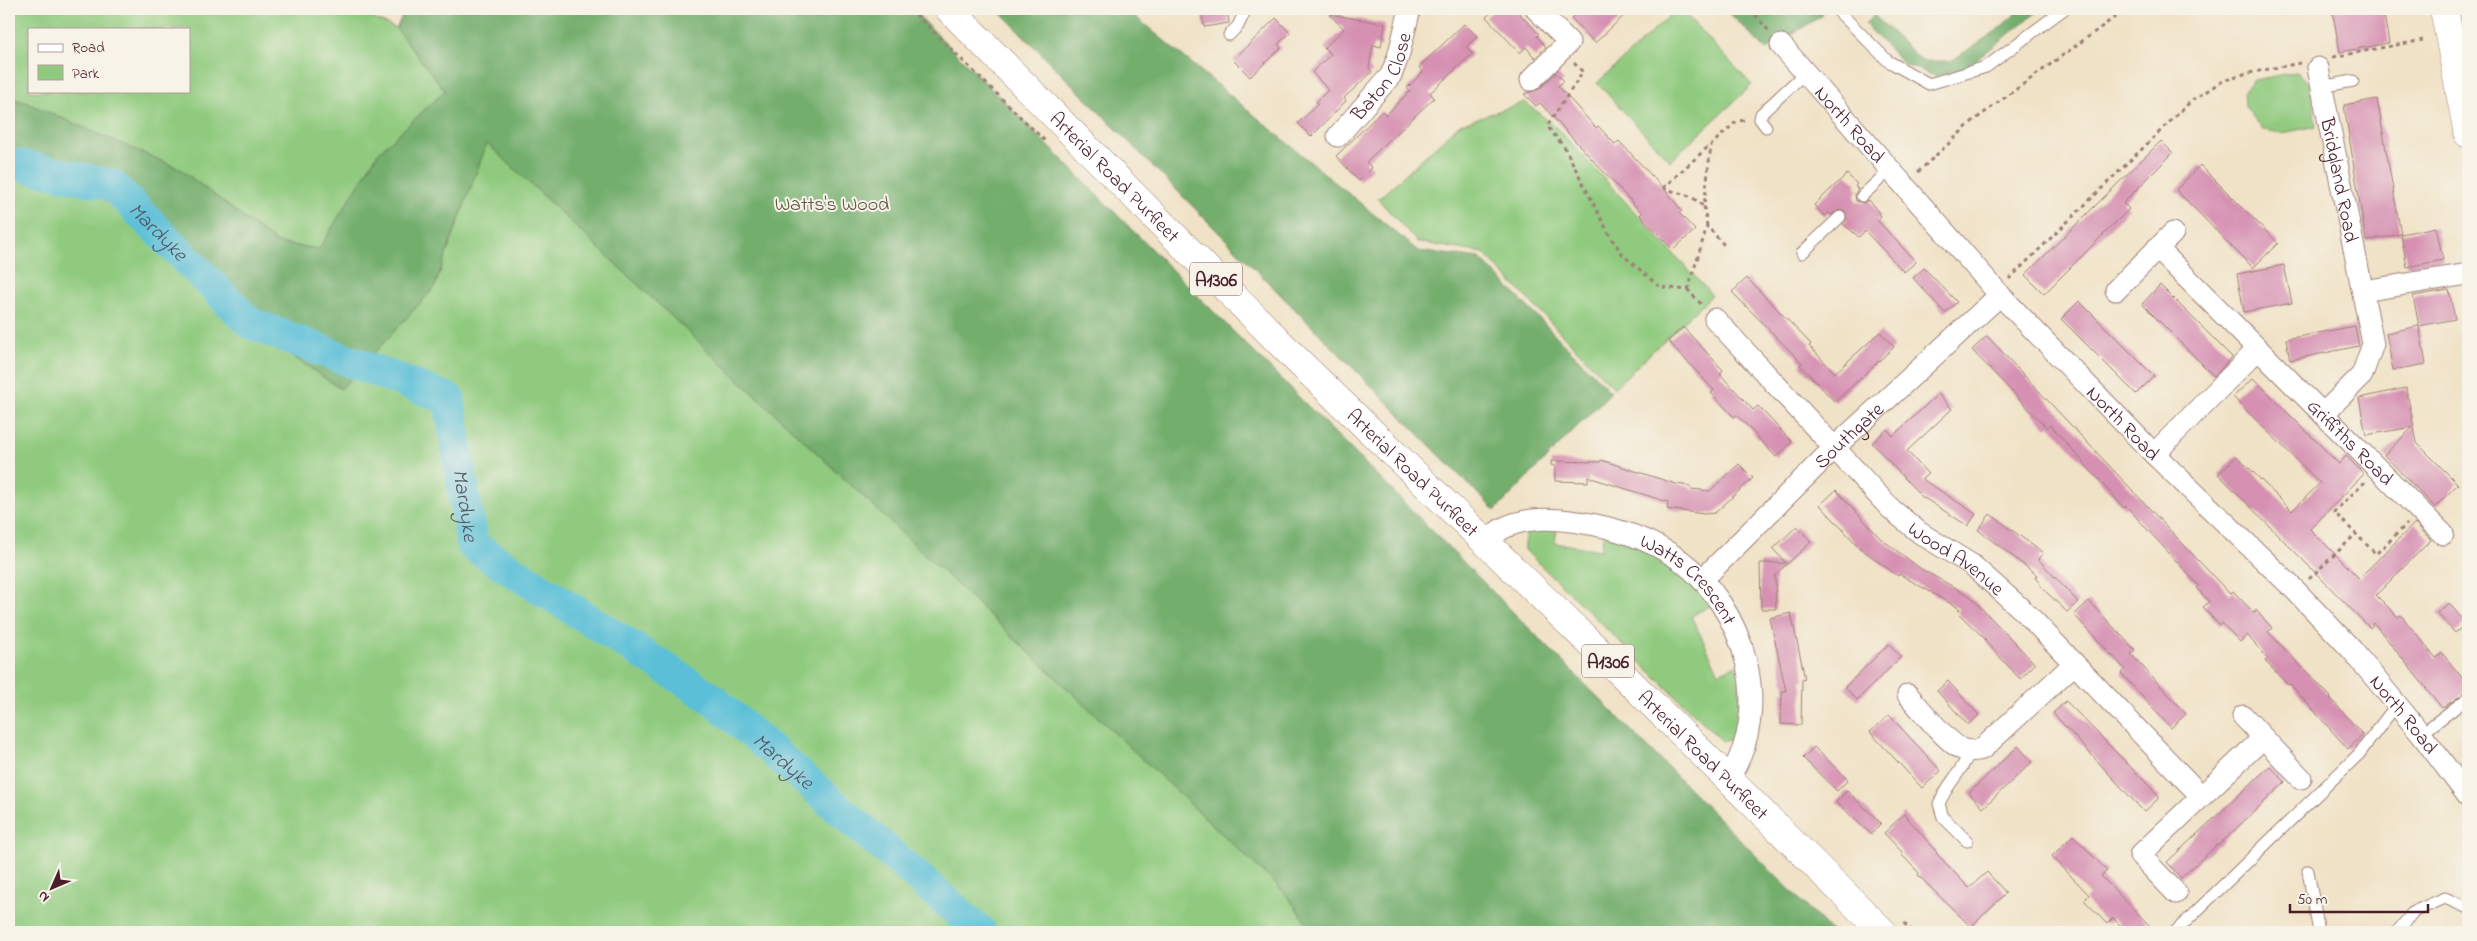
<svg xmlns="http://www.w3.org/2000/svg" width="2477" height="941" font-family="'Indie Flower',sans-serif">
  <style>
    .green { fill: #8fca7e; stroke: #6c7454; fill-rule: evenodd }
    .forest { fill: #73ae6d; stroke: #5e664c }
    .lines { fill: none; stroke-linecap: round; stroke-linejoin: round }
    .river { stroke: #5abfd7; stroke-width: 32 }
    .building { fill: #d691b2 }
    .service-casing { stroke: #9d8078; stroke-width: 13 }
    .minor-casing { stroke: #9d8078; stroke-width: 23 }
    .primary-casing { stroke: #9d8078; stroke-width: 29 }
    .path { stroke: #9d8078; stroke-width: 3; stroke-dasharray: 4 4; stroke-linecap: butt }
    .service { stroke: #fff; stroke-width: 11 }
    .minor { stroke: #fff; stroke-width: 21 }
    .primary { stroke: #fff; stroke-width: 28 }
    .labels { text-anchor: middle; stroke-width: 4; stroke-linejoin: round; paint-order: stroke }
    .shield { fill: #f7f3e8; stroke: #7e5f64; stroke-width: 1 }
    .shield-label { font-size: 19px; font-weight: bold; fill: #4a1f2b }
    .street-label { font-size: 20px; fill: #4a1f2b; stroke: #f7f3e8 }
    .park-label { font-size: 20px; fill: #5f5244; stroke: #f7f3e8 }
    .water-label { font-size: 21px; font-style: italic; fill: #505767; stroke: #f7f3e8 }
  </style>
  <rect width="100%" height="100%" fill="#f7f3e8"/>
  <filter id="ink" filterUnits="userSpaceOnUse"><feTurbulence type="fractalNoise" baseFrequency=".02" numOctaves="2"/><feDisplacementMap in="SourceGraphic" scale="10" xChannelSelector="R" yChannelSelector="G"/><feConvolveMatrix kernelMatrix="1 2 1 2 8 2 1 2 1" color-interpolation-filters="sRGB"/></filter>
  <filter id="wash" filterUnits="userSpaceOnUse"><feTurbulence type="fractalNoise" baseFrequency=".0096" numOctaves="4" result="noise"/><feDisplacementMap in="SourceGraphic" scale="20" xChannelSelector="R" yChannelSelector="G"/><feGaussianBlur stdDeviation="1.12" result="paint"/><feColorMatrix in="noise" values="0 0 0 0 0 0 0 0 0 0 0 0 0 0 0 0 0 1.4 0 .05"/><feComposite in="paint" operator="in"/></filter>
  <g filter="url(#wash)">
    <rect width="100%" height="100%" fill="#f0e2c6"/>
    <path class="green" d="M 9,9 L 350,9 L 396,28 L 445,91 L 378,153 L 319,249 L 277,243 L 180,169 L 27,103 L 9,97 ZM 29,29 L 189,29 L 189,91 L 29,91 Z
      M 1677,9 L 1681,9 L 1752,85 L 1670,161 L 1597,83 Z
      M 2296,72 C 2314,80 2313,109 2316,126 L 2283,133 L 2263,130 L 2245,106 L 2244,91 L 2254,80 Z
      M 1525,102 L 1556,127 L 1712,295 L 1614,388 L 1483,253 L 1417,242 L 1378,199 L 1460,124 Z
      M 487,143 L 1285,893 L 1313,932 L 9,932 L 9,176 L 98,194 L 253,330 L 341,389 L 434,288 Z
      M 1557,527 L 1555,543 L 1601,550 L 1604,529 L 1683,570 L 1712,605 L 1691,616 L 1719,673 L 1736,665 L 1739,681 L 1741,724 L 1733,740 L 1722,741 L 1525,550 L 1525,535 L 1534,528 Z"/>
    <path class="forest" d="M 406,9 L 912,9 L 1832,932 L 1313,932 L 1285,893 L 487,143 L 434,288 L 341,389 L 253,330 L 98,194 L 9,176 L 9,97 L 27,103 L 180,169 L 277,243 L 319,249 L 378,153 L 445,91 L 396,28 Z
      M 997,9 L 1126,9 L 1418,251 L 1480,258 L 1611,392 L 1495,511 Z
      M 1725,9 L 1818,9 L 1823,15 L 1766,50 Z
      M 2021,9 L 2041,9 L 1962,71 L 1935,76 L 1904,64 L 1865,24 L 1874,15 L 1922,61 L 1951,61 L 1996,31 Z"/>
    <g class="lines">
      <path class="river" id="s1" d="M 9,163 L 112,185 L 250,323 L 449,399 L 472,545 L 710,697 L 981,932"/>
    </g>
    <g id="blocks">
      <path class="building" d="M 1201,9 L 1227,9 L 1229,23 L 1204,27 Z
        M 1495,9 L 1515,9 L 1539,34 L 1537,36 L 1546,47 L 1535,58 L 1526,47 L 1520,53 L 1486,17 Z
        M 1581,9 L 1631,9 L 1595,43 L 1571,18 Z
        M 2332,9 L 2383,9 L 2389,43 L 2340,52 Z
        M 1329,14 L 1385,24 L 1381,47 L 1373,45 L 1369,68 L 1372,72 L 1344,98 L 1346,101 L 1311,137 L 1298,123 L 1318,104 L 1316,102 L 1328,90 L 1312,72 L 1331,54 L 1324,48 L 1344,29 Z
        M 1276,18 L 1290,33 L 1278,44 L 1281,48 L 1250,77 L 1233,60 Z
        M 1464,24 L 1477,36 L 1466,47 L 1472,54 L 1430,93 L 1434,98 L 1366,162 L 1372,168 L 1359,181 L 1336,156 L 1382,111 L 1386,115 L 1410,91 L 1407,88 L 1423,72 L 1419,67 Z
        M 1556,73 L 1564,81 L 1558,86 L 1596,128 L 1598,126 L 1615,144 L 1619,141 L 1666,191 L 1682,211 L 1679,213 L 1695,230 L 1673,250 L 1640,215 L 1642,213 L 1540,103 L 1536,106 L 1524,94 L 1539,89 Z
        M 2377,99 L 2401,234 L 2366,241 L 2344,105 Z
        M 2161,141 L 2173,153 L 2123,203 L 2129,209 L 2044,294 L 2025,275 Z
        M 2200,165 L 2278,243 L 2253,268 L 2176,190 Z
        M 1847,174 L 1857,184 L 1855,186 L 1858,189 L 1855,194 L 1856,201 L 1863,203 L 1869,200 L 1881,216 L 1877,220 L 1916,262 L 1904,272 L 1865,231 L 1859,237 L 1843,224 L 1847,219 L 1845,212 L 1839,210 L 1831,215 L 1828,212 L 1824,216 L 1814,205 Z
        M 2436,227 L 2443,260 L 2407,267 L 2401,234 Z
        M 2284,265 L 2292,303 L 2244,312 L 2237,274 Z
        M 1924,268 L 1957,302 L 1945,313 L 1913,278 Z
        M 1747,278 L 1811,344 L 1809,346 L 1835,373 L 1880,332 L 1894,347 L 1835,402 L 1800,365 L 1802,363 L 1732,292 Z
        M 2160,285 L 2232,357 L 2214,376 L 2142,304 Z
        M 2449,290 L 2455,319 L 2419,326 L 2413,296 Z
        M 2079,301 L 2154,376 L 2136,394 L 2061,319 Z
        M 2355,326 L 2359,346 L 2290,360 L 2286,339 Z
        M 2419,326 L 2426,364 L 2393,370 L 2386,333 Z
        M 1683,327 L 1723,370 L 1720,374 L 1753,410 L 1758,406 L 1792,442 L 1776,457 L 1737,415 L 1734,417 L 1711,393 L 1714,390 L 1668,341 Z
        M 1987,336 L 2230,594 L 2233,591 L 2254,613 L 2256,610 L 2272,628 L 2268,632 L 2331,697 L 2330,698 L 2363,735 L 2348,749 L 2290,684 L 2288,685 L 2265,661 L 2268,659 L 2247,635 L 2240,642 L 2222,623 L 2220,626 L 2203,607 L 2209,602 L 2197,588 L 2199,586 L 2126,506 L 2124,508 L 2050,425 L 2047,428 L 1972,350 Z
        M 2253,378 L 2339,464 L 2346,456 L 2364,474 L 2310,529 L 2359,578 L 2415,523 L 2431,540 L 2376,595 L 2398,617 L 2401,615 L 2436,658 L 2442,653 L 2468,685 L 2468,691 L 2442,708 L 2374,623 L 2370,628 L 2218,474 L 2237,456 L 2292,511 L 2320,483 L 2233,397 Z
        M 2406,388 L 2417,443 L 2458,484 L 2435,507 L 2384,455 L 2413,427 L 2366,435 L 2359,398 Z
        M 1938,394 L 1952,409 L 1907,451 L 1928,474 L 1922,479 L 1976,514 L 1968,526 L 1921,496 L 1872,443 L 1887,429 L 1893,436 Z
        M 1601,460 L 1676,484 L 1690,486 L 1691,489 L 1710,491 L 1739,464 L 1753,478 L 1715,513 L 1704,514 L 1667,509 L 1668,502 L 1588,477 L 1588,482 L 1555,481 L 1555,466 L 1551,465 L 1551,461 L 1600,462 Z
        M 1836,490 L 1880,538 L 1921,569 L 1970,596 L 2035,664 L 2020,679 L 1985,641 L 1986,640 L 1957,612 L 1960,609 L 1899,574 L 1898,576 L 1860,548 L 1820,505 Z
        M 1990,514 L 2043,553 L 2038,559 L 2078,602 L 2067,612 L 2039,585 L 2041,584 L 2035,578 L 2037,575 L 1978,530 Z
        M 1797,526 L 1811,542 L 1775,575 L 1776,609 L 1761,609 L 1760,563 L 1786,563 L 1773,549 Z
        M 2089,601 L 2135,650 L 2131,654 L 2186,714 L 2171,728 L 2121,673 L 2125,669 L 2074,615 Z
        M 2449,603 L 2466,624 L 2455,633 L 2437,613 Z
        M 1791,613 L 1805,679 L 1802,680 L 1801,725 L 1781,724 L 1782,691 L 1786,691 L 1770,618 Z
        M 1889,644 L 1901,657 L 1857,700 L 1845,687 Z
        M 1948,681 L 1979,715 L 1968,725 L 1937,691 Z
        M 2066,701 L 2160,797 L 2144,812 L 2053,713 Z
        M 1889,715 L 1941,771 L 1922,788 L 1870,732 Z
        M 2018,746 L 2032,762 L 1983,808 L 1969,793 Z
        M 1814,747 L 1848,780 L 1837,791 L 1803,758 Z
        M 2270,766 L 2285,782 L 2218,846 L 2217,845 L 2181,878 L 2167,862 Z
        M 1847,791 L 1881,823 L 1871,834 L 1836,802 Z
        M 1904,814 L 1937,852 L 1936,853 L 1969,888 L 1987,872 L 2006,893 L 1971,927 L 1918,875 L 1919,873 L 1901,854 L 1902,852 L 1884,833 Z
        M 2073,835 L 2107,871 L 2101,876 L 2156,932 L 2127,932 L 2113,918 L 2107,924 L 2084,900 L 2089,895 L 2052,856 Z"/>
    </g>
  </g>
  <g filter="url(#ink)">
    <use href="#blocks" fill-opacity="0" stroke="#9d8078" stroke-width="1"/>
    <g class="lines">
      <defs>
        <path id="service" d="M 1836,9 L 1888,61 L 1929,84 L 1986,67 L 2064,9
          M 1229,35 L 1238,26 L 1246,9
          M 2321,87 L 2353,81
          M 1766,127 L 1760,119 L 1761,114 L 1805,73
          M 1862,196 L 1891,169
          M 1802,253 L 1840,217
          M 2421,734 L 2468,698
          M 1967,841 L 1943,817 L 1939,804 C 1947,783 1962,773 1970,751
          M 2308,871 L 2319,932
          M 2175,932 L 2359,754 L 2397,704
          M 2397,932 L 2413,912 L 2445,898 L 2468,908"/>
        <g id="minor">
          <path id="s2" d="M 1781,45 L 2000,295 L 2154,454 L 2296,591 L 2352,650 L 2421,734 L 2468,796"/>
          <path id="s3" d="M 2318,68 L 2373,344 L 2362,375 L 2323,414"/>
          <path d="M 1531,80 L 1569,42 L 1536,9"/>
          <path id="s4" d="M 1338,136 L 1391,75 L 1398,57 L 1410,9"/>
          <path id="s5" d="M 2157,248 L 2443,534"/>
          <path d="M 2116,290 L 2173,233"/>
          <path d="M 2363,291 L 2468,274"/>
          <path id="s6" d="M 1715,319 L 1891,509 L 1920,533 L 1972,565 L 2026,613 L 2201,796"/>
          <path d="M 2154,454 L 2258,349"/>
          <path id="s7" d="M 1487,544 C 1491,540 1495,534 1500,530 C 1522,517 1554,518 1578,522 C 1614,527 1650,539 1680,560 C 1745,608 1775,709 1728,779"/>
          <path id="s8" d="M 1702,580 L 1835,447 L 2000,295"/>
          <path d="M 1908,695 C 1919,707 1948,744 1962,749 C 1969,752 1975,751 1982,749 L 2074,664"/>
          <path d="M 2243,716 L 2301,778"/>
          <path d="M 2176,893 L 2140,855 L 2263,738"/>
        </g>
        <g id="primary">
          <path id="s9" d="M 949,9 L 1297,360 L 1624,676 L 1883,932"/>
          <path d="M 2444,9 L 2468,134"/>
        </g>
      </defs>
      <use href="#service" class="service-casing"/>
      <use href="#minor" class="minor-casing"/>
      <use href="#primary" class="primary-casing"/>
      <path class="path" d="M 910,9 L 1045,141
        M 1750,9 L 1769,31
        M 2333,57 L 2423,40
        M 1574,63 L 1583,72 L 1547,126 L 1565,148 L 1610,236 L 1623,255 L 1660,287 L 1688,290 L 1703,306
        M 1918,172 L 1973,121 L 2126,9
        M 1663,188 L 1710,145
        M 1663,188 L 1692,197 L 1703,206
        M 1707,226 L 1704,206 L 1711,145 L 1737,121 L 1747,120
        M 2009,279 L 2190,102 L 2219,83 L 2239,75 L 2300,63
        M 1688,290 L 1707,226 L 1724,245
        M 2365,482 L 2334,512 L 2376,554 L 2407,524
        M 2309,579 L 2356,534
        M 1904,923 L 1913,932"/>
      <use href="#service" class="service"/>
      <use href="#minor" class="minor"/>
      <use href="#primary" class="primary"/>
    </g>
  </g>
  <g class="labels">
    <g class="shield">
      <rect x="1190" y="262.5" width="52" height="33" rx="4"/>
      <rect x="1582" y="644.5" width="52" height="33" rx="4"/>
    </g>
    <g class="shield-label">
      <text x="1216" y="286">A1306</text>
      <text x="1608" y="668">A1306</text>
    </g>
    <g class="street-label">
      <text dy="7" stroke="none"><textPath href="#s4" startOffset="75">Baton Close</textPath></text>
      <text dy="7" stroke="none"><textPath href="#s2" startOffset="105">North Road</textPath></text>
      <text dy="7" stroke="none"><textPath href="#s9" startOffset="236">Arterial Road Purfleet</textPath></text>
      <text dy="7" stroke="none"><textPath href="#s3" startOffset="114">Bridgland Road</textPath></text>
      <text dy="7" stroke="none"><textPath href="#s2" startOffset="510">North Road</textPath></text>
      <text dy="7" stroke="none"><textPath href="#s8" startOffset="206">Southgate</textPath></text>
      <text dy="7" stroke="none"><textPath href="#s5" startOffset="274">Griffiths Road</textPath></text>
      <text dy="7" stroke="none"><textPath href="#s9" startOffset="656">Arterial Road Purfleet</textPath></text>
      <text dy="7" stroke="none"><textPath href="#s6" startOffset="341">Wood Avenue</textPath></text>
      <text dy="7" stroke="none"><textPath href="#s7" startOffset="228">Watts Crescent</textPath></text>
      <text dy="7" stroke="none"><textPath href="#s2" startOffset="915">North Road</textPath></text>
      <text dy="7" stroke="none"><textPath href="#s9" startOffset="1061">Arterial Road Purfleet</textPath></text>
    </g>
    <g class="park-label">
      <text x="832" y="210">Watts's Wood</text>
    </g>
    <g class="water-label">
      <text dy="7" stroke="none"><textPath href="#s1" startOffset="171">Mardyke</textPath></text>
      <text dy="7" stroke="none"><textPath href="#s1" startOffset="621">Mardyke</textPath></text>
      <text dy="7" stroke="none"><textPath href="#s1" startOffset="1041">Mardyke</textPath></text>
    </g>
  </g>
  <rect width="2477" height="941" fill="none" stroke="#f7f3e8" stroke-width="30"/>
  <rect x="28" y="28" width="162" height="65" fill="#f7f3e8" stroke="#b29e9c"/>
  <rect x="38" y="44" width="25" height="8" fill="#ffffff" stroke="#b29e9c"/>
  <text x="72" y="52" font-size="15" fill="#4a1f2b">Road</text>
  <rect x="38" y="65" width="25" height="15" fill="#8fca7e" stroke="#b29e9c"/>
  <text x="72" y="78" font-size="15" fill="#4a1f2b">Park</text>
  <g transform="translate(52 888) rotate(225)" stroke="#f7f3e8" stroke-width="4" paint-order="stroke">
  <path d="M0-4L9 19L0 12L-9 19Z" fill="#4a1f2b"/>
  <text y="-8" font-size="14" font-weight="bold" text-anchor="middle" fill="#4a1f2b">N</text>
  </g>
  <path d="M2290 904v8h138v-8" fill="none" stroke="#4a1f2b" stroke-width="2.5"/>
  <text x="2297" y="904" font-size="15" fill="#4a1f2b" stroke="#f7f3e8" stroke-width="4" paint-order="stroke">50 m</text>
</svg>
